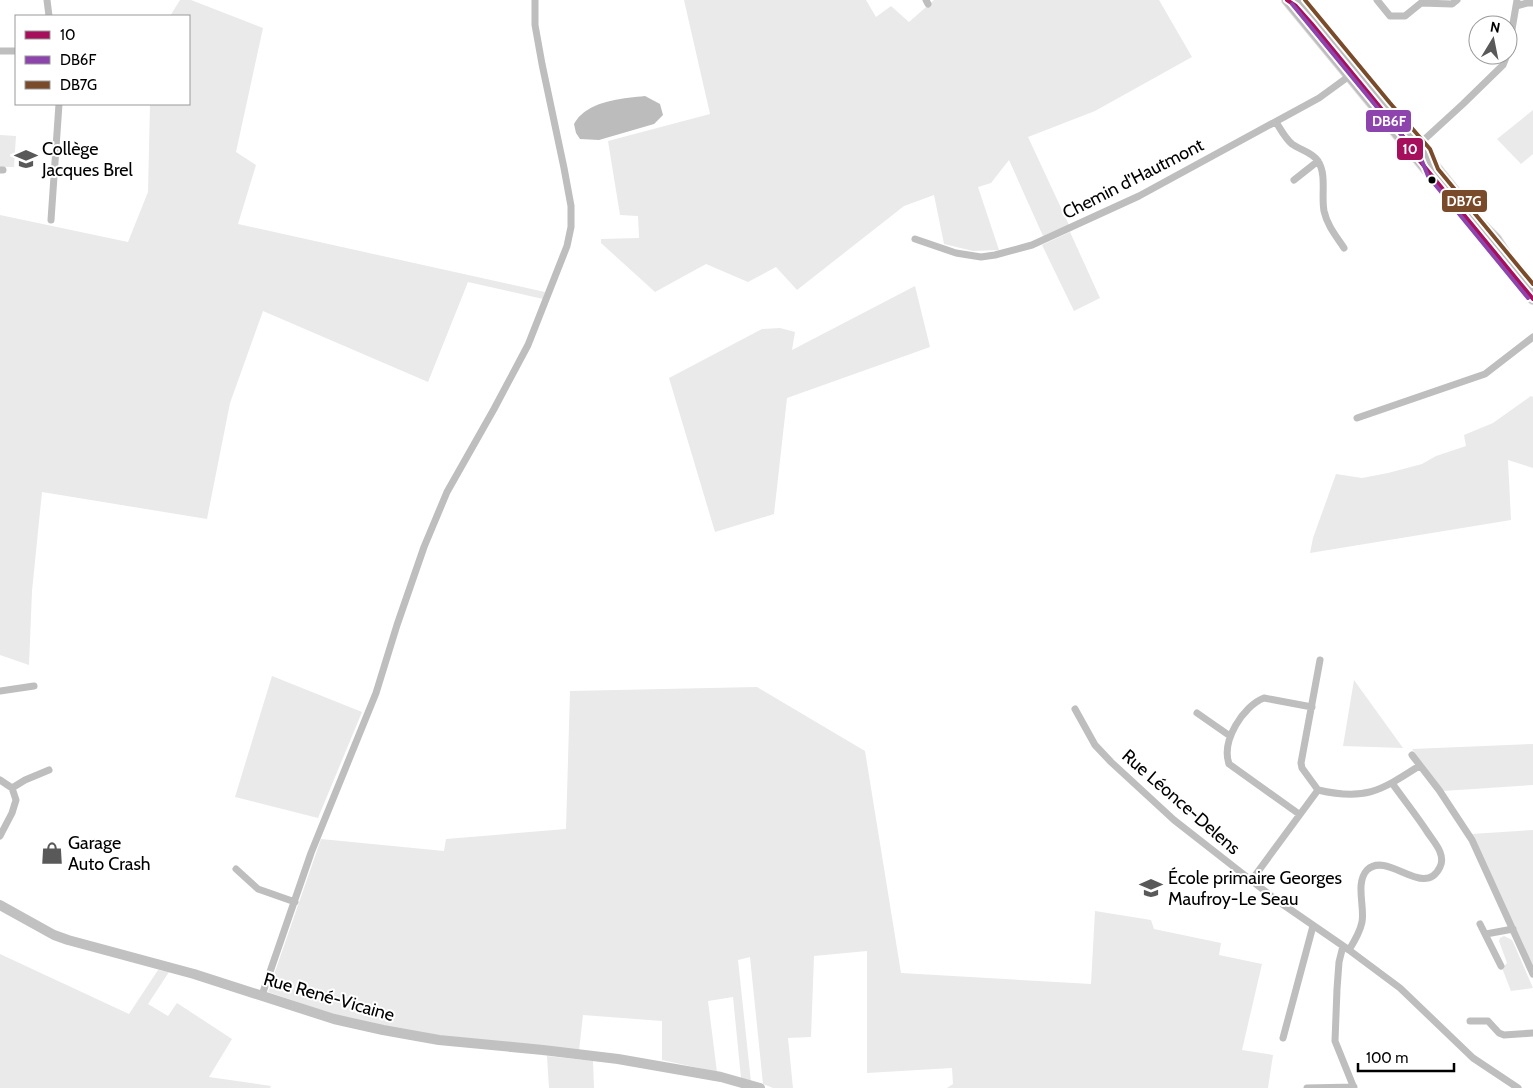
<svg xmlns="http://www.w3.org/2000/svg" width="1533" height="1088" font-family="Cabin,sans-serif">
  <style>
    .green { fill: #eaeaea }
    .water { fill: #bcbcbc }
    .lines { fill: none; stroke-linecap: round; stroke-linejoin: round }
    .primary-casing { stroke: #dbdbdb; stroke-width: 12 }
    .street { stroke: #bebebe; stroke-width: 7 }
    .secondary { stroke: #c1c1c1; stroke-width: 10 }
    .primary { stroke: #bdbdbd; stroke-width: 10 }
    .bus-1-casing { stroke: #fff; stroke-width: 8 }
    .bus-2-casing { stroke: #fff; stroke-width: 8 }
    .bus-3-casing { stroke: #fff; stroke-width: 8 }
    .bus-1 { stroke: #a50f5b; stroke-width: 4 }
    .bus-2 { stroke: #8e44ad; stroke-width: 4 }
    .bus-3 { stroke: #7a4b2a; stroke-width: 4 }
    .bus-dot { fill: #000; stroke: #fff; stroke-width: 2 }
    .labels { text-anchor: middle; stroke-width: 4; stroke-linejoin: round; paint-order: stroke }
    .poi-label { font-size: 18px; fill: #000; stroke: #fff; text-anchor: start }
    .street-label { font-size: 18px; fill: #000; stroke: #fff }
    .line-badge { stroke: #fff; stroke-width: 2 }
    .badge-label { font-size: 14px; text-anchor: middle; font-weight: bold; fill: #fff }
  </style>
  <rect width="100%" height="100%" fill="#fff"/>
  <path class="green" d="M 180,0 L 191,0 L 263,28 L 236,152 L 256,165 L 238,224 L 545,292 L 543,299 L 468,282 L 428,382 L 263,311 L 230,403 L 207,519 L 42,492 L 32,591 L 29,665 L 0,655 L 0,215 L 128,242 L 148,192 L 150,104 L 189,104 L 189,16 L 170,16 Z
    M 684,0 L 866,0 L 876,17 L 891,6 L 909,22 L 934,0 L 1159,0 L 1192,57 L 1095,111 L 1028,137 L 1069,225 L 1043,236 L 1009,160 L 991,183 L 978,187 L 999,250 L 973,251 L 944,244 L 934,195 L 904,206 L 797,290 L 776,267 L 748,282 L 706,264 L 655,292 L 601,243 L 601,239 L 639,238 L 638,216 L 620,215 L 608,141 L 710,114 Z
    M 1533,110 L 1533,154 L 1521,164 L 1497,139 Z
    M 0,135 L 16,136 L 14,167 L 0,167 Z
    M 1070,232 L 1100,298 L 1074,311 L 1042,245 Z
    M 915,286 L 930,347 L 787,398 L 774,514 L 715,532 L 669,378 L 762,329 L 780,328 L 795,332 L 792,350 Z
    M 1531,396 L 1533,397 L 1533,468 L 1508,460 L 1511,520 L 1310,553 L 1313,538 L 1336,474 L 1362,478 L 1388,473 L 1422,464 L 1436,456 L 1466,446 L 1464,435 L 1493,423 Z
    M 272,676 L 362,712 L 318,818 L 235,797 Z
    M 1354,680 L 1403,748 L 1343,746 Z
    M 757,687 L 865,751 L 901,973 L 1091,984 L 1095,911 L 1151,920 L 1154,929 L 1221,943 L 1219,955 L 1262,964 L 1242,1050 L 1273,1055 L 1268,1088 L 947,1088 L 953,1084 L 952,1068 L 867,1073 L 867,951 L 814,956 L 811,1037 L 788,1038 L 793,1088 L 773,1088 L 763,1084 L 750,957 L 738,960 L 751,1082 L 741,1078 L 733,997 L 708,1001 L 717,1072 L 662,1060 L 662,1021 L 583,1015 L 579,1051 C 506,1043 431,1038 359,1021 C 328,1013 298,1002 268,992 L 321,839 L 444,851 L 446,839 L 566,829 L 570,691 Z
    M 1533,744 L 1533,785 L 1443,791 L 1412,749 Z
    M 1533,830 L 1533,972 L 1471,834 Z
    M 1504,936 L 1512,940 L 1514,944 L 1533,988 L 1511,991 L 1502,968 L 1507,963 L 1499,941 L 1500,938 Z
    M 0,954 L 129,1014 L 158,970 L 169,972 L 148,1004 L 168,1016 L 177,1003 L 232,1039 L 209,1077 L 271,1086 L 270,1088 L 0,1088 Z
    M 547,1056 L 593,1061 L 594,1088 L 549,1088 Z"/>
  <path class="water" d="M 645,96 L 660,104 L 663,115 L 654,124 L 599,140 L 580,139 L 576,133 L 574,124 C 576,121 578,117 581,115 C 597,100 625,98 645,96 Z"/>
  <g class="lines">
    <defs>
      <path id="primary" d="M 1287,0 L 1533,299
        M 1297,0 L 1385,107 L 1418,145 L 1479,222 L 1496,239 L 1509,259 L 1533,287"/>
    </defs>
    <use href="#primary" class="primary-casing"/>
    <path class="street" d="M 47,0 L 49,16
      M 926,0 L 928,4
      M 1377,0 L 1390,16 L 1405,16 L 1421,3 L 1452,4 L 1457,0
      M 1516,6 L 1527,3 L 1533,3
      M 0,51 L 16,51
      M 1508,53 L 1517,0
      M 1276,122 C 1281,130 1285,138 1292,144 C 1300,150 1312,152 1318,161 C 1327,175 1321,195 1324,211 C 1327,225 1336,236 1344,248
      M 1415,148 L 1463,104 L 1503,65 L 1507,55
      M 0,170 L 3,170
      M 1294,180 L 1318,161
      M 51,220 L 59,104
      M 915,239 L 956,253 L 981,257 L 995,255 L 1032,245 L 1139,196 L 1319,98 L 1352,74
      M 1357,418 L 1485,374 L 1533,337
      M 0,691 L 34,686
      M 1075,709 L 1095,745 L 1111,762 L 1174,820 L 1275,899 L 1349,950 L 1400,988 L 1473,1058 L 1518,1088
      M 1197,713 L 1230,736
      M 1412,755 L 1439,790 L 1472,840 L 1533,974
      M 0,780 L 12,788 L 16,800 L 12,813 L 0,836
      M 12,788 L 25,780 L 49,770
      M 1318,790 L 1302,768 L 1301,763 L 1320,660
      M 1318,790 C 1365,801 1380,791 1419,766
      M 1299,814 L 1229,764 C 1221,741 1243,706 1264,698 L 1312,707
      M 236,869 L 258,889 L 295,902
      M 1251,881 L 1318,790
      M 1480,924 L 1501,966
      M 1486,934 L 1513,929
      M 1343,946 L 1339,962 L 1337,989 L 1335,1041 L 1354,1088
      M 1349,950 C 1354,942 1360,932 1362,922 C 1365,907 1355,883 1367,870 C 1388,850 1424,900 1440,867 C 1442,863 1442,857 1440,852 C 1438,846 1432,839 1428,833 C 1417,816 1404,800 1392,783
      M 262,995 L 311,853 L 376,693 L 397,625 L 424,547 L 447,492 L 494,409 L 528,345 L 567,246 L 571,227 L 571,206 L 564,168 L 542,64 L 535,25 L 535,0
      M 1470,1021 L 1488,1021 L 1499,1033 L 1504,1035 L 1533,1033
      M 1283,1038 L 1313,926
      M 1307,1088 L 1354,1087"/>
    <path class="secondary" d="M 0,905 L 54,935 L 68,940 L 194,974 L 334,1019 L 383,1030 L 439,1040 L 543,1050 L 618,1059 L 721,1077 L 760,1088"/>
    <use href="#primary" class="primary"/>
    <defs>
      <path id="bus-1" d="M 1287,0 L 1296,6 L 1312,24 L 1389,118 L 1408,143 L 1410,149 L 1533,299"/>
      <path id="bus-2" d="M 1292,4 L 1380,111 L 1420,156 L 1428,176 L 1528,298"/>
      <path id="bus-3" d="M 1305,0 L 1390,103 L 1430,149 L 1438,169 L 1533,284"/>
    </defs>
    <use href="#bus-1" class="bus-1-casing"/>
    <use href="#bus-2" class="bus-2-casing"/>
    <use href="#bus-3" class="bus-3-casing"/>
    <use href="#bus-1" class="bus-1"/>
    <use href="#bus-2" class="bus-2"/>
    <use href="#bus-3" class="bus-3"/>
  </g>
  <defs>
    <symbol id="school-bare" viewBox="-9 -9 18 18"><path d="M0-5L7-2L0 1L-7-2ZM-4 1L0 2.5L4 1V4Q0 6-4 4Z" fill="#595959" stroke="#fff" stroke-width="2.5" paint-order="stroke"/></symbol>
    <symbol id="shop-bare" viewBox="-9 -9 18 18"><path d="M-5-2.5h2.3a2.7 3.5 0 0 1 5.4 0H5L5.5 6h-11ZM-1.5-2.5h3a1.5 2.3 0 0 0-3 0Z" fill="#595959" stroke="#fff" stroke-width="2.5" paint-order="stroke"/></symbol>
  </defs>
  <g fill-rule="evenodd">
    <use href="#school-bare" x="10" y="143" width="32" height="32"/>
    <use href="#shop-bare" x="36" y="837" width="32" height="32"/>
    <use href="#school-bare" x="1135" y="872" width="32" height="32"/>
  </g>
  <circle class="bus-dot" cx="1432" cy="180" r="4.5"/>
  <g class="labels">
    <g class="poi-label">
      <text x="42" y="155">Collège<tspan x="42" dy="21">Jacques Brel</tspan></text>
      <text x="68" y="849">Garage<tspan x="68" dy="21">Auto Crash</tspan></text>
      <text x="1168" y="884">École primaire Georges<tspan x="1168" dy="21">Maufroy-Le Seau</tspan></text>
    </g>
    <g class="street-label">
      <text transform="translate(1133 179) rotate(-27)" y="6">Chemin d'Hautmont</text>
      <text transform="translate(1181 802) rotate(41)" y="6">Rue Léonce-Delens</text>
      <text transform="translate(329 997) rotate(16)" y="6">Rue René-Vicaine</text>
    </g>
  </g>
  <g class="line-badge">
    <rect x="1365" y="109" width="47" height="24" rx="5" fill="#8e44ad"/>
    <rect x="1396" y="137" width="28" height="24" rx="5" fill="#a50f5b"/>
    <rect x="1441" y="189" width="47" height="24" rx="5" fill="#7a4b2a"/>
  </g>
  <g class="badge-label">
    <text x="1389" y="126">DB6F</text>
    <text x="1410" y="154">10</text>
    <text x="1464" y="206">DB7G</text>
  </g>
  <rect x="15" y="15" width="175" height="90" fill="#ffffff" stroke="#999999"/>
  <rect x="25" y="31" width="25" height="8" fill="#a50f5b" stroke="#999999"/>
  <text x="60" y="40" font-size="15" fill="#000000">10</text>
  <rect x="25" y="56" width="25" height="8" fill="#8e44ad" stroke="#999999"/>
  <text x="60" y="65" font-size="15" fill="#000000">DB6F</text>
  <rect x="25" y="81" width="25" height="8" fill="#7a4b2a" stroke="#999999"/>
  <text x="60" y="90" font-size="15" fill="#000000">DB7G</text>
  <g transform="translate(1493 40) rotate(10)"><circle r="24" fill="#ffffff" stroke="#999999"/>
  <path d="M0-4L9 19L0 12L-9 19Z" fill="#595959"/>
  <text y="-8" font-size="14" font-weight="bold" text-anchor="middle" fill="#000000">N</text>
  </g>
  <path d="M1358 1063v8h96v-8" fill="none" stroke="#000000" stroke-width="2.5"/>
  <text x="1366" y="1063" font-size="15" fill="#000000" stroke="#ffffff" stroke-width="4" paint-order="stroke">100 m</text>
</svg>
